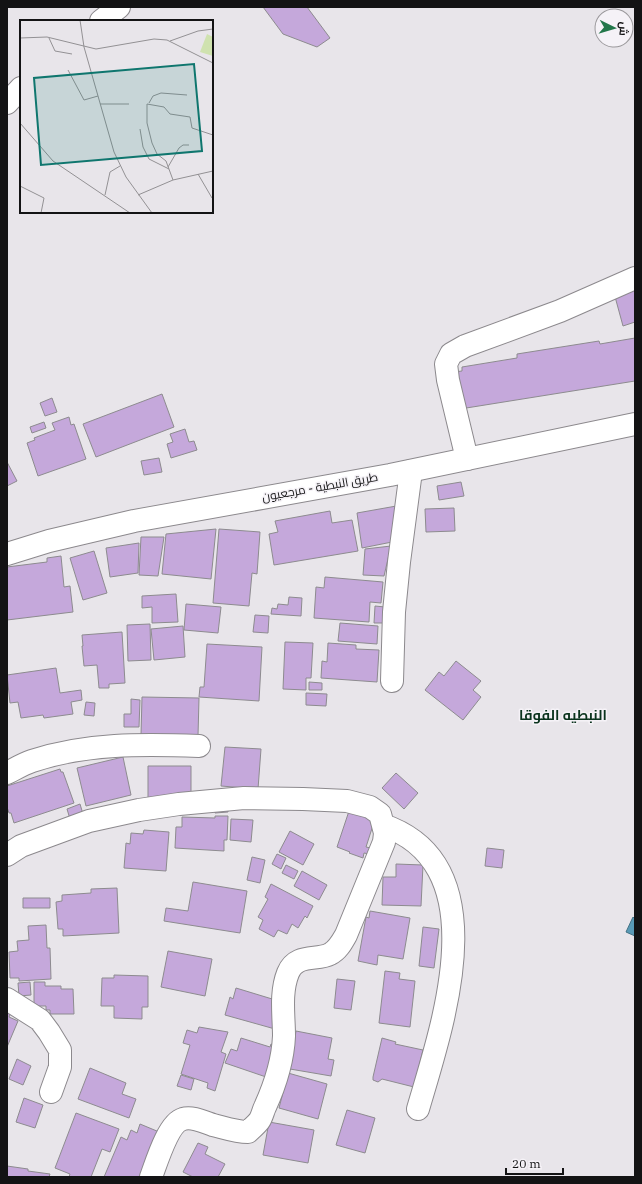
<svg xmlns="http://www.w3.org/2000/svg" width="642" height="1184" font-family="'IBM Plex Serif',Cairo,serif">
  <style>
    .water { fill: #599ab6; stroke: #447285 }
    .building { fill: #c5a8db; stroke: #8d8b8f }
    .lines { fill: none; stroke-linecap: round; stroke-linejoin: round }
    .minor-casing { stroke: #8c898d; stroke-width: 24 }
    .major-casing { stroke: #8c898d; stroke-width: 24 }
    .minor { stroke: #fff; stroke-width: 22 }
    .major { stroke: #fff; stroke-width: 22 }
    .labels { text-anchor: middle; stroke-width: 3; stroke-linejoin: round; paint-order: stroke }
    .street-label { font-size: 12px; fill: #131314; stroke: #f5f2f7 }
    .quarter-label { font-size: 14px; font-weight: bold; fill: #0a331d; stroke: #f5f2f7 }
    .inset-road { fill: none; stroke: #939194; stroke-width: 1 }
    .view { fill: #0f766e; fill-opacity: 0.15; stroke: #0f766e; stroke-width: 2 }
    .inset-edge { fill: none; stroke: #131314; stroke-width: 2 }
  </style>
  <rect width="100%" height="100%" fill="#e8e5ea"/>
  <path class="water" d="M 633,917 L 635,919 L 635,936 L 626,932 Z"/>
  <path class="building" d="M 263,7 L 307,7 L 330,38 L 317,47 L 283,34 Z
    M 635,287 L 635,322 L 623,326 L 614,293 Z
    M 635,338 L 635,381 L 460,409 L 454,372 L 462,371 L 462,367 L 517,358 L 517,354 L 599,341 L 600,344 Z
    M 162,394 L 174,427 L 96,457 L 83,424 Z
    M 52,398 L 57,412 L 45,416 L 40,403 Z
    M 69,417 L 71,425 L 74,424 L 86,459 L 38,476 L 27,443 L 35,440 L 34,438 L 55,430 L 52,423 Z
    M 44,422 L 46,428 L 32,433 L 30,427 Z
    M 185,429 L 189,442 L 194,441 L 197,450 L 171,458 L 167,444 L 173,442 L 170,434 Z
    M 159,458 L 162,472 L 144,475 L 141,461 Z
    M 7,462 L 17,481 L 7,486 Z
    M 461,482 L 464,496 L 439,500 L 437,486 Z
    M 402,505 L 392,542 L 362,548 L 357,513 Z
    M 454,508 L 455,531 L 426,532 L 425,509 Z
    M 330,511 L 332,523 L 352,520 L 358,551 L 274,565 L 269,534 L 278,532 L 275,521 Z
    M 216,529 L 211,579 L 162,574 L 166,534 Z
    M 219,529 L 260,532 L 257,574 L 252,573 L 249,606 L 213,603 Z
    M 141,537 L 164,537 L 158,576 L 139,575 Z
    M 139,543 L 138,573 L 110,577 L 106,548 Z
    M 391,546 L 384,576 L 363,575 L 365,549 Z
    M 94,551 L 107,593 L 83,600 L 70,558 Z
    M 61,556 L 64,587 L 70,586 L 73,612 L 7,620 L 7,567 L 47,562 L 47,558 Z
    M 325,577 L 383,582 L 381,603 L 370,602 L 369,622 L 314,618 L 316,587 L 324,588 Z
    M 176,594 L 178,622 L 152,623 L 152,607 L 142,608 L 142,596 Z
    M 289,597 L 302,598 L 301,616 L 271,614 L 272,608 L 277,609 L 278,604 L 288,605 Z
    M 186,604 L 221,607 L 218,633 L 184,630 Z
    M 375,606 L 385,607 L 383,623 L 374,623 Z
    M 255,615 L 269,616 L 268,633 L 253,632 Z
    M 340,623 L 378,626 L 377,644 L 338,641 Z
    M 150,624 L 151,660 L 128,661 L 127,625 Z
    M 183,626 L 185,657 L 154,660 L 151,629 Z
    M 122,632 L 125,683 L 109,684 L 109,688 L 99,688 L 97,665 L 84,666 L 82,646 L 83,646 L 82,635 Z
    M 285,642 L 313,643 L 311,678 L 306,678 L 306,690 L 283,689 Z
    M 328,643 L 356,645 L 356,649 L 379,650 L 377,682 L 321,678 L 322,661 L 327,662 Z
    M 207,644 L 262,647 L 259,701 L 199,697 L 200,687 L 204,687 Z
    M 456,661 L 481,681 L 473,690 L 481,697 L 463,720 L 425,690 L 439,672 L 444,676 Z
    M 56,668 L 60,693 L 81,690 L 82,700 L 71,702 L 73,714 L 44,718 L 43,715 L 21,718 L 18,702 L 10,703 L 7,675 Z
    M 309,682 L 322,683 L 322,690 L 309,690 Z
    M 306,693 L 327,694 L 326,706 L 306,705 Z
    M 142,697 L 199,698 L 198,736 L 141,735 Z
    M 131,699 L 140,700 L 139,727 L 124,727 L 124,714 L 131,714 Z
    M 86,702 L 95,703 L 94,716 L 84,715 Z
    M 225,747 L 261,749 L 258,789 L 221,786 Z
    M 123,757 L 131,795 L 86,806 L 77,768 Z
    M 148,766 L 191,766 L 191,799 L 148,799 Z
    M 60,769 L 61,772 L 63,772 L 74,803 L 14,823 L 11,813 L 9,813 L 7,807 L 7,786 Z
    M 396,773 L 418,793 L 404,809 L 382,788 Z
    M 80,804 L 83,814 L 70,819 L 67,809 Z
    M 214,807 L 228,807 L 228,812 L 215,813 Z
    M 350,808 L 375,819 L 366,847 L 371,848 L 369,854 L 364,853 L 363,858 L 349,853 L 350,852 L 337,847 Z
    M 215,816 L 228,816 L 227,840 L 224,840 L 224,851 L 175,848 L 176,827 L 182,827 L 182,817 L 215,818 Z
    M 231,819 L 253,820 L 251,842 L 230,840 Z
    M 144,830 L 169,832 L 166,871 L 124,868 L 126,843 L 130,844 L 131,833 L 143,834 Z
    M 290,831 L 314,844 L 303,865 L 279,852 Z
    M 487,848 L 504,850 L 502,868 L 485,866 Z
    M 277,854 L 286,858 L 281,869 L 272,864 Z
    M 252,857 L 265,860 L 260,883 L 247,880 Z
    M 396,864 L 423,865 L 421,906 L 382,905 L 383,877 L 396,877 Z
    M 286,865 L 298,871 L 294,879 L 282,873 Z
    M 302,871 L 327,885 L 319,900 L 294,886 Z
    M 193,882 L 247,891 L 240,933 L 164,921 L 166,908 L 188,911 Z
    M 271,884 L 313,906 L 307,918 L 305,916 L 298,928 L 292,924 L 287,934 L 278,930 L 274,937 L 259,929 L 263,920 L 258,917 L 268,899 L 265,897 Z
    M 117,888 L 119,933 L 63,936 L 63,929 L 58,929 L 56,902 L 62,901 L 62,895 L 91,893 L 91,889 Z
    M 23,898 L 50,898 L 50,908 L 23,908 Z
    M 370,911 L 410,918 L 403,959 L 378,955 L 377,965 L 358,961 L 366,917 L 369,918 Z
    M 46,925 L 47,948 L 50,948 L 51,979 L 19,981 L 19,978 L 10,978 L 9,952 L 18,951 L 17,941 L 29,940 L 28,926 Z
    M 423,927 L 439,929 L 434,968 L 419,966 Z
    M 168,951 L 212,959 L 205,996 L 161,987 Z
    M 385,971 L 400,973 L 399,979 L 415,981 L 410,1027 L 379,1023 Z
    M 114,975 L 148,976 L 148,1007 L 142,1007 L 142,1019 L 114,1018 L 114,1006 L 101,1006 L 102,978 L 114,978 Z
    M 337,979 L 355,981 L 351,1010 L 334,1008 Z
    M 30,982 L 31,995 L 19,996 L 18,983 Z
    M 34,982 L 45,982 L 45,986 L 61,986 L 61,989 L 73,989 L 74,1014 L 50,1014 L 50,1010 L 46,1010 L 46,1006 L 34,1006 Z
    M 236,988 L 282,1002 L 275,1029 L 225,1015 L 230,997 L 233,999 Z
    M 7,1009 L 12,1011 L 9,1017 L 18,1021 L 7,1047 Z
    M 199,1027 L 228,1032 L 221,1052 L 226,1054 L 215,1091 L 207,1088 L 208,1083 L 181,1074 L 190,1045 L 183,1043 L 187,1030 L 197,1033 Z
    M 296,1031 L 332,1038 L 328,1059 L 334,1060 L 331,1076 L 290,1069 Z
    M 241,1038 L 270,1047 L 271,1044 L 282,1048 L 272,1079 L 225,1063 L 231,1049 L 237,1051 Z
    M 382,1038 L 396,1042 L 395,1044 L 423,1050 L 414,1087 L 382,1079 L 378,1082 L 373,1080 L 373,1077 Z
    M 17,1059 L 31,1066 L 23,1085 L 9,1079 Z
    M 90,1068 L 126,1083 L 122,1094 L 136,1099 L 129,1118 L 78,1099 Z
    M 288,1073 L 327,1084 L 318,1119 L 279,1108 Z
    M 181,1075 L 194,1079 L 191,1090 L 177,1086 Z
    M 24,1098 L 43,1105 L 35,1128 L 16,1122 Z
    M 347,1110 L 375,1118 L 365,1153 L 336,1145 Z
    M 76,1113 L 119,1129 L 110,1152 L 102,1149 L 91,1177 L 69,1177 L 70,1174 L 55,1168 Z
    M 269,1122 L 314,1130 L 308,1163 L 263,1155 Z
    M 140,1124 L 164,1134 L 146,1177 L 104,1177 L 121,1137 L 127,1140 L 131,1130 L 137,1133 Z
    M 198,1143 L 208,1147 L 205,1154 L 225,1164 L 218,1177 L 193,1177 L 183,1172 Z
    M 7,1166 L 28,1169 L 28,1171 L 50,1174 L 49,1177 L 7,1177 Z"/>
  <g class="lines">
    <defs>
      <path id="minor" d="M 101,21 L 119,7
        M 7,103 L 21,88
        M 467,459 L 448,380 L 446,364 L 451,354 L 465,346 L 560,311 L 635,278
        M 392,681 L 394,612 L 399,562 L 411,471
        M 7,773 C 15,769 23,764 32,761 C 86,743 143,744 199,746
        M 383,825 C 499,865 442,1026 418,1109
        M 7,855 L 21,846 L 89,821 L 139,810 L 179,804 L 244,798 L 303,799 L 347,801 L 370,807 L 380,814 L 385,833 L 384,842 L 346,935 C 342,942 338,950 330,954 C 317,961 296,953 288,973 C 280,993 284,1016 284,1036 C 283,1060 275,1085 265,1107 C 263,1111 262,1117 259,1121 C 256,1125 252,1128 248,1132 C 236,1132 225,1128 213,1125 C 204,1122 192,1116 183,1119 C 168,1123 156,1164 151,1177
        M 7,999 L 40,1020 L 49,1032 L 60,1050 L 60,1067 L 51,1092"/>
      <path id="major" d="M 7,554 L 49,541 L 134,521 L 390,475 L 635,424"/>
    </defs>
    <use href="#minor" class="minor-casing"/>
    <use href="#major" class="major-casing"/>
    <use href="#minor" class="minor"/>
    <use href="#major" class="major"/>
  </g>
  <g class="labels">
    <g class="street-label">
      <text transform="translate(320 487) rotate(-10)" y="4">طريق النبطية - مرجعيون</text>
    </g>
    <g class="quarter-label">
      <text x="563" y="720">النبطيه الفوقا</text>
    </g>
  </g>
  <g transform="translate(20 20)">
    <rect width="193" height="193" fill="#e8e5ea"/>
    <path d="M 187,14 L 193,17 L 193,36 L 180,32 Z" fill="#cfe2af"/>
    <path class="inset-road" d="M 60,0 L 64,27 L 94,132 L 106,157 L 132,193M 0,18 L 27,17 L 76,29 L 134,19 L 147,20 L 193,43M 29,18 L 35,31 L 52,34M 150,21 L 178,11 L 193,9M 48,50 L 64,80 L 78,76M 129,83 L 133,76 L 141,73 L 167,75M 80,84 L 109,84M 0,103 L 33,141 L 110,193M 120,109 L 123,127 L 129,139 L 149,149M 193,113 L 193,139M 148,147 L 159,128 L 163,125 L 169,125M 178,154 L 192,178M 153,160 L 146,141 L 137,134 L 132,123 L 127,103 L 127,84 L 144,87 L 150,94 L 170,97 L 172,108 L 193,115M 0,166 L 24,178 L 21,193M 85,175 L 90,152 L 100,146M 118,175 L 153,160 L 193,151"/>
    <path class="view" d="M 174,44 L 182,131 L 21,145 L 14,58 Z"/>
    <rect width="193" height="193" class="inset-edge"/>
  </g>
  <rect width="642" height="1184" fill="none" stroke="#131314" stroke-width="16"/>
  <g transform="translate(614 28) rotate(95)"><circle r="19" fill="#f5f2f7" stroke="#9b999c"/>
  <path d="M0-3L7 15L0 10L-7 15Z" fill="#22774a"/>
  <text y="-6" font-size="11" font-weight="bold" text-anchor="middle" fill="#131314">ش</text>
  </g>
  <path d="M506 1168v6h57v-6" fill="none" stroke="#131314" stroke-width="2"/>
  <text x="512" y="1168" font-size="12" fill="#131314" stroke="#f5f2f7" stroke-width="3" paint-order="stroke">20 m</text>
</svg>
